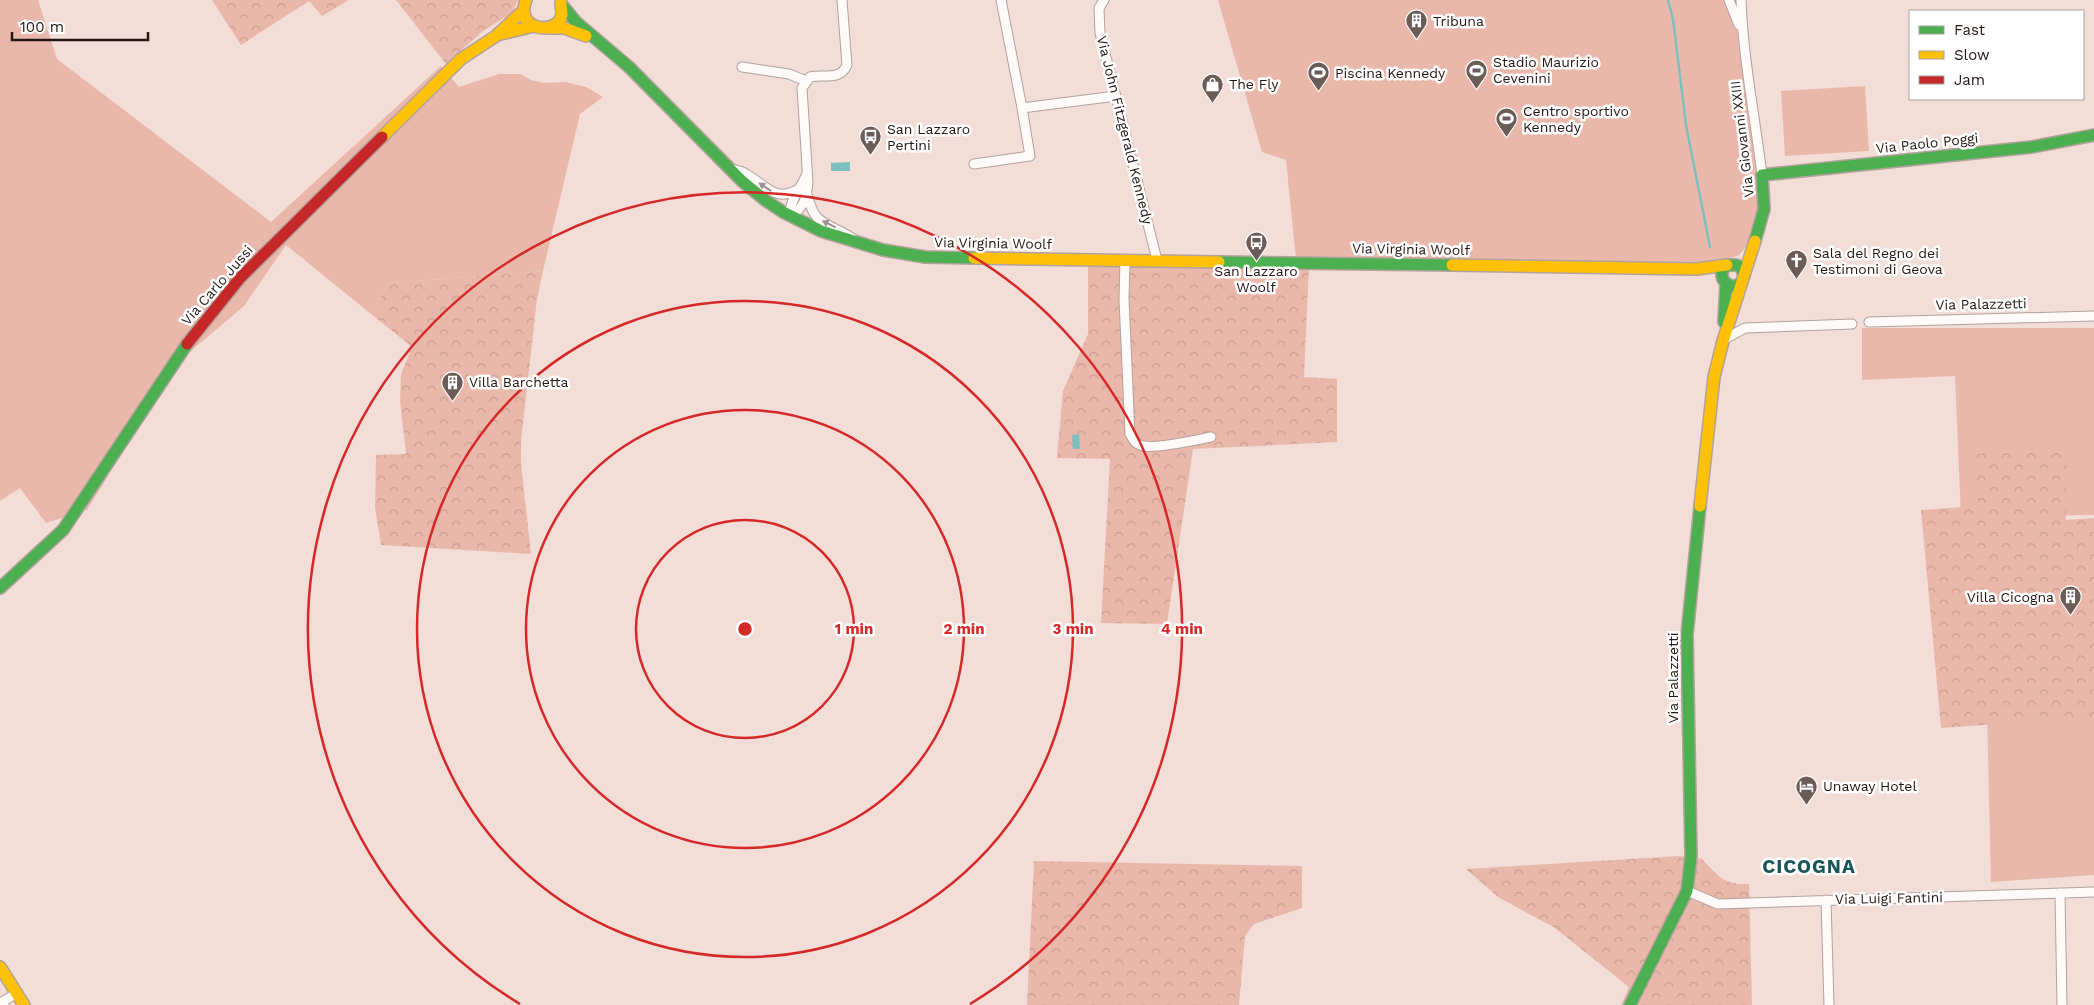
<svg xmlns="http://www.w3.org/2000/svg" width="2094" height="1005" font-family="'Work Sans',sans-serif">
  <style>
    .green { fill: #eab8ab }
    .park { fill: url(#park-crowns) }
    .water { fill: #7ebfbf }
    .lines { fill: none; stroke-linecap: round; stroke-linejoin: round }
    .stream { stroke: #7ebfbf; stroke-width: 2.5 }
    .street-casing { stroke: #b2a29d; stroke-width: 11 }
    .fast-casing { stroke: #b2a29d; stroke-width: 14 }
    .slow-casing { stroke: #b2a29d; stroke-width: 14 }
    .jam-casing { stroke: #b2a29d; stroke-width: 14 }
    .street { stroke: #fdfaf9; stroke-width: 9 }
    .fast { stroke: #4caf50; stroke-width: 11 }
    .slow { stroke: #ffc107; stroke-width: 11 }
    .jam { stroke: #c62828; stroke-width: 11 }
    .oneway { fill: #9b9392 }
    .ring { fill: none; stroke: #d62828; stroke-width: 2.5 }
    .labels { text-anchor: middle; stroke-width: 5; stroke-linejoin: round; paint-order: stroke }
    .poi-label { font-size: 14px; fill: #241613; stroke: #fff; text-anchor: start }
    .street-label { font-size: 14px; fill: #241613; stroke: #fff }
    .district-label { font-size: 19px; font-weight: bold; letter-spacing: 1px; fill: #1a5658; stroke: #fff }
    .centre { fill: #d62828; stroke: #fff; stroke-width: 2.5 }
    .ring-label { font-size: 15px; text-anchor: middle; font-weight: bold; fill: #d62828; stroke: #fff; stroke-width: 5; stroke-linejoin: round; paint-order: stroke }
  </style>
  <defs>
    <pattern id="park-crowns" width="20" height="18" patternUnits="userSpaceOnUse" patternTransform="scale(1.25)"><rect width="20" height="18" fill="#eab8ab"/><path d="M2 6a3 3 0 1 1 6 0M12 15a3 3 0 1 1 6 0" fill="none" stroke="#c99d92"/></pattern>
  </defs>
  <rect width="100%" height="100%" fill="#f3ddd7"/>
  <path class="green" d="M 0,0 L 38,0 L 57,59 L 271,222 L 441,66 L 459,87 L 499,74 L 521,74 L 531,80 L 543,83 L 565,82 L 586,87 L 603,97 L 580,114 L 543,271 L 389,283 L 371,314 L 286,245 L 244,306 L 178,362 L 87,510 L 46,523 L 20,488 L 0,501 Z
    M 1218,0 L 1736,0 L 1765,209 L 1747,246 L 1739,255 L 1731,258 L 1695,263 L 1296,260 L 1286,160 L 1262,152 Z
    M 1865,86 L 1869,151 L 1785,156 L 1781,91 Z
    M 1862,328 L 2094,328 L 2094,515 L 1961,517 L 1955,376 L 1862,380 Z
    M 2094,709 L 2094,875 L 1991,882 L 1987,711 Z"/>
  <path class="park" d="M 212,0 L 349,0 L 322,16 L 309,1 L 241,45 Z
    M 396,0 L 518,0 L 512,13 L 483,31 L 446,64 Z
    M 1088,264 L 1309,266 L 1304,377 L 1337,379 L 1337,442 L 1193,449 L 1167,624 L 1101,623 L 1110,459 L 1057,458 L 1063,391 L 1088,334 Z
    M 543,271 L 537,299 L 521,441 L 521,463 L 531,554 L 381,545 L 375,508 L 376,455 L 406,454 L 400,401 L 401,374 L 412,347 L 371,314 L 389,283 Z
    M 2067,448 L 2066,520 L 2094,518 L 2094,717 L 1941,728 L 1921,510 L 1978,506 L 1976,454 Z
    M 1680,856 L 1702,859 C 1718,876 1724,885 1749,884 L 1752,1005 L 1621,1005 L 1629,987 L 1555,928 L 1498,897 L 1466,869 Z
    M 1034,861 L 1302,866 L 1302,908 L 1254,924 L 1245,936 L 1239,1005 L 1027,1005 Z"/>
  <path class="water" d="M 850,162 L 850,171 L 831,171 L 831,163 Z
    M 1079,434 L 1080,449 L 1073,449 L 1072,435 Z"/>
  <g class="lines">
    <path class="stream" d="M 1668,0 L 1673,19 L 1686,125 L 1710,247"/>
    <defs>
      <path id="street" d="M 1001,0 L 1022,108 L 1116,96
        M 1104,0 L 1099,8 L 1100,33 L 1157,260
        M 1729,0 L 1739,25
        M 1741,0 C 1743,58 1755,117 1762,175
        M 742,67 L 789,74 L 806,81
        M 974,164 L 1030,156 L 1022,108
        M 731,169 C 736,170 742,171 746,174 C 766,185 776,205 802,187
        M 807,173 C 803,186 787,203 791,215 C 804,209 807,196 808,182 L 802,88 L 810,77 C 824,74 840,81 847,65 L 842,0
        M 807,194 C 809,201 811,210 816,216 C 823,226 845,231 856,241
        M 1125,260 L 1124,299 L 1130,434 C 1133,440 1136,445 1144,446 C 1157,449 1196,440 1211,437
        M 1869,322 L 2094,316
        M 1723,340 L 1745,328 L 1852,324
        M 1687,891 L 1718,904 L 2094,892
        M 2060,893 L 2062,1005
        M 1826,900 L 1829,1005
        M 4,1005 L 2,1002 L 17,993"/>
      <path id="fast" d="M 562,5 L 576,22 L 629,67 L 742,181 L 765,200 L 783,212 L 821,231 L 883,250 L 925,257 L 974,258
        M 1755,241 L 1764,209 L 1762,175 L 2032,147 L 2094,135
        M 1219,262 L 1452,265
        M 1741,283 L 1734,287 C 1726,284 1721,281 1722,271 L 1727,265 L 1736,265 L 1741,267 L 1744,275
        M 1724,322 L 1726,284
        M 0,588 L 63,530 L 187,344
        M 1630,1005 L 1687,891 L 1691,856 L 1687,635 L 1700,506"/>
      <path id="slow" d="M 526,0 C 525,3 523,8 524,12 C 525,31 557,34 562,15 C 562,12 561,6 561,3
        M 547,28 L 564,28 L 586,36
        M 501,34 L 534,26
        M 382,137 L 461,59 L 496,36 L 524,10
        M 974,258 L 1219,262
        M 1452,265 L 1697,269 L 1727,265
        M 1700,506 L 1714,377 L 1723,341 L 1755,241
        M 0,967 L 24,1005"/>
      <path id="jam" d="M 187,344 L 240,278 L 382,137"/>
    </defs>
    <use href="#street" class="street-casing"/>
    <use href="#fast" class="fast-casing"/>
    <use href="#slow" class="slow-casing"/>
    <use href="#jam" class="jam-casing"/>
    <use href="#street" class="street"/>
    <use href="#fast" class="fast"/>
    <use href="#slow" class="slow"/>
    <use href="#jam" class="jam"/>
  </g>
  <defs><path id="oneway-solid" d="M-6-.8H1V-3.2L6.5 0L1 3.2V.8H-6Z" transform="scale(1.25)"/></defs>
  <g class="oneway">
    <use href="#oneway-solid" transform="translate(765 187) rotate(-146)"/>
    <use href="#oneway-solid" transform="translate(829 224) rotate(-154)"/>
  </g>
  <g class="ring">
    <circle cx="745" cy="629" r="109"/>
    <circle cx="745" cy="629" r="219"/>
    <circle cx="745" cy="629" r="328"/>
    <path d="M520 1004A437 437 0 1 1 970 1004"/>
  </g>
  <defs>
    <symbol id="building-pin" viewBox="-11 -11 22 30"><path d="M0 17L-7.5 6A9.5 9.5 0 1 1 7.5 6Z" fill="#6c5c58" stroke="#fff"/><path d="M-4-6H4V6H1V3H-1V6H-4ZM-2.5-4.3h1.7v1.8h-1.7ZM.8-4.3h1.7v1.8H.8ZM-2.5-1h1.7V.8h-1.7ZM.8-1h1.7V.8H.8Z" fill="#fff"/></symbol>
    <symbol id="stadium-pin" viewBox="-11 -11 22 30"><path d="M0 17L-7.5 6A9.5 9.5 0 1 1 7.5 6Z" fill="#6c5c58" stroke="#fff"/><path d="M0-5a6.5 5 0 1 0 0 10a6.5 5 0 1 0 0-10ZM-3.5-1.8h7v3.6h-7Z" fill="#fff"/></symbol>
    <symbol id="shop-pin" viewBox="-11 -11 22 30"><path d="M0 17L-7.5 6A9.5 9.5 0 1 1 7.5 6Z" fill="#6c5c58" stroke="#fff"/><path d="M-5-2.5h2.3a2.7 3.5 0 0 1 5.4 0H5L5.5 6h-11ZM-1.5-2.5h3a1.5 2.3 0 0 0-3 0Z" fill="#fff"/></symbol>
    <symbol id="bus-pin" viewBox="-11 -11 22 30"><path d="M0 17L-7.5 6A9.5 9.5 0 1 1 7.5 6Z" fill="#6c5c58" stroke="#fff"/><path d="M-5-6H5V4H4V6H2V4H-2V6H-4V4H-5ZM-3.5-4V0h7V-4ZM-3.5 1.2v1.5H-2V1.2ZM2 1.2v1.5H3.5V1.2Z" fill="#fff"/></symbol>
    <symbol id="church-pin" viewBox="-11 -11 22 30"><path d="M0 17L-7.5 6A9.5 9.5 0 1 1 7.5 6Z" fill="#6c5c58" stroke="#fff"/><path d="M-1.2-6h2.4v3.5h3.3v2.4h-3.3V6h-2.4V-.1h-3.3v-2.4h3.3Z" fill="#fff"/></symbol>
    <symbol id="hotel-pin" viewBox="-11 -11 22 30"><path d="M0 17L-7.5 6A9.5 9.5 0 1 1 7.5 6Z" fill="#6c5c58" stroke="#fff"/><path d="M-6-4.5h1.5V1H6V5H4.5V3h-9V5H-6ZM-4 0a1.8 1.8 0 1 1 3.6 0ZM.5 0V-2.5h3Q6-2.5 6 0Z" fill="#fff"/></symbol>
  </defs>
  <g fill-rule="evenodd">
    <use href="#building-pin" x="1404" y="8" width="25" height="34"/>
    <use href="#stadium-pin" x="1464" y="58" width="25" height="34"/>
    <use href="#stadium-pin" x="1306" y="60" width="25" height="34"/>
    <use href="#shop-pin" x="1200" y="72" width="25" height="34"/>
    <use href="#stadium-pin" x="1494" y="106" width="25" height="34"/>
    <use href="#bus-pin" x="858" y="124" width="25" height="34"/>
    <use href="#bus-pin" x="1244" y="230" width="25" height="34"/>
    <use href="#church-pin" x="1784" y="248" width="25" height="34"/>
    <use href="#building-pin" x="440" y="370" width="25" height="34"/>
    <use href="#building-pin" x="2058" y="584" width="25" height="34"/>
    <use href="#hotel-pin" x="1794" y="774" width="25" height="34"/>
  </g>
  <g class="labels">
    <g class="poi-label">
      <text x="1433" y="26">Tribuna</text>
      <text x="1493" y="67">Stadio Maurizio<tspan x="1493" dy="16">Cevenini</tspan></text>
      <text x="1335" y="78">Piscina Kennedy</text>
      <text x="1229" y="89">The Fly</text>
      <text x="1523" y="116">Centro sportivo<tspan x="1523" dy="16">Kennedy</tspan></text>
      <text x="887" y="134">San Lazzaro<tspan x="887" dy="16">Pertini</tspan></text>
      <text x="1813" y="258">Sala del Regno dei<tspan x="1813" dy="16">Testimoni di Geova</tspan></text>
      <text x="1256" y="276" text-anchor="middle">San Lazzaro<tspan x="1256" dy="16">Woolf</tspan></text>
      <text x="469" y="387">Villa Barchetta</text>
      <text x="2054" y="602" text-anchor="end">Villa Cicogna</text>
      <text x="1823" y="791">Unaway Hotel</text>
    </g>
    <g class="street-label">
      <text transform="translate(1125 130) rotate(76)" y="5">Via John Fitzgerald Kennedy</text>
      <text transform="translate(1742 139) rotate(-97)" y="5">Via Giovanni XXIII</text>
      <text transform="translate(1927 143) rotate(-6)" y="5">Via Paolo Poggi</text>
      <text transform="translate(993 243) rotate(1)" y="5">Via Virginia Woolf</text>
      <text transform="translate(1411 249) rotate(1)" y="5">Via Virginia Woolf</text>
      <text transform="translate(217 285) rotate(-49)" y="5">Via Carlo Jussi</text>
      <text transform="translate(1981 304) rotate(-1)" y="5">Via Palazzetti</text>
      <text transform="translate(1673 678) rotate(-90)" y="5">Via Palazzetti</text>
      <text transform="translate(1889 898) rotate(-1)" y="5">Via Luigi Fantini</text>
    </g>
    <g class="district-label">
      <text x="1809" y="873">CICOGNA</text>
    </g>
  </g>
  <circle cx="745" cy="629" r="8" class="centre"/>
  <g class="ring-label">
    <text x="854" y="634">1 min</text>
    <text x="964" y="634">2 min</text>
    <text x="1073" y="634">3 min</text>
    <text x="1182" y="634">4 min</text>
  </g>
  <rect x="1909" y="10" width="175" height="90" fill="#ffffff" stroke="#a7a2a1"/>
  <rect x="1919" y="26" width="25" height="8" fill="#4caf50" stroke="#a7a2a1"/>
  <text x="1954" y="35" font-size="15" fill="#241613">Fast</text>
  <rect x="1919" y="51" width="25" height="8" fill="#ffc107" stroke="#a7a2a1"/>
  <text x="1954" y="60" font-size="15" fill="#241613">Slow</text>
  <rect x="1919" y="76" width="25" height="8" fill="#c62828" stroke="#a7a2a1"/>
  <text x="1954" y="85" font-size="15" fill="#241613">Jam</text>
  <path d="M12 32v8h136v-8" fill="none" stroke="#241613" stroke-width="2.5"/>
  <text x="20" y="32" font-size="15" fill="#241613" stroke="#ffffff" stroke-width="4" paint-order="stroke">100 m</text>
</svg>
